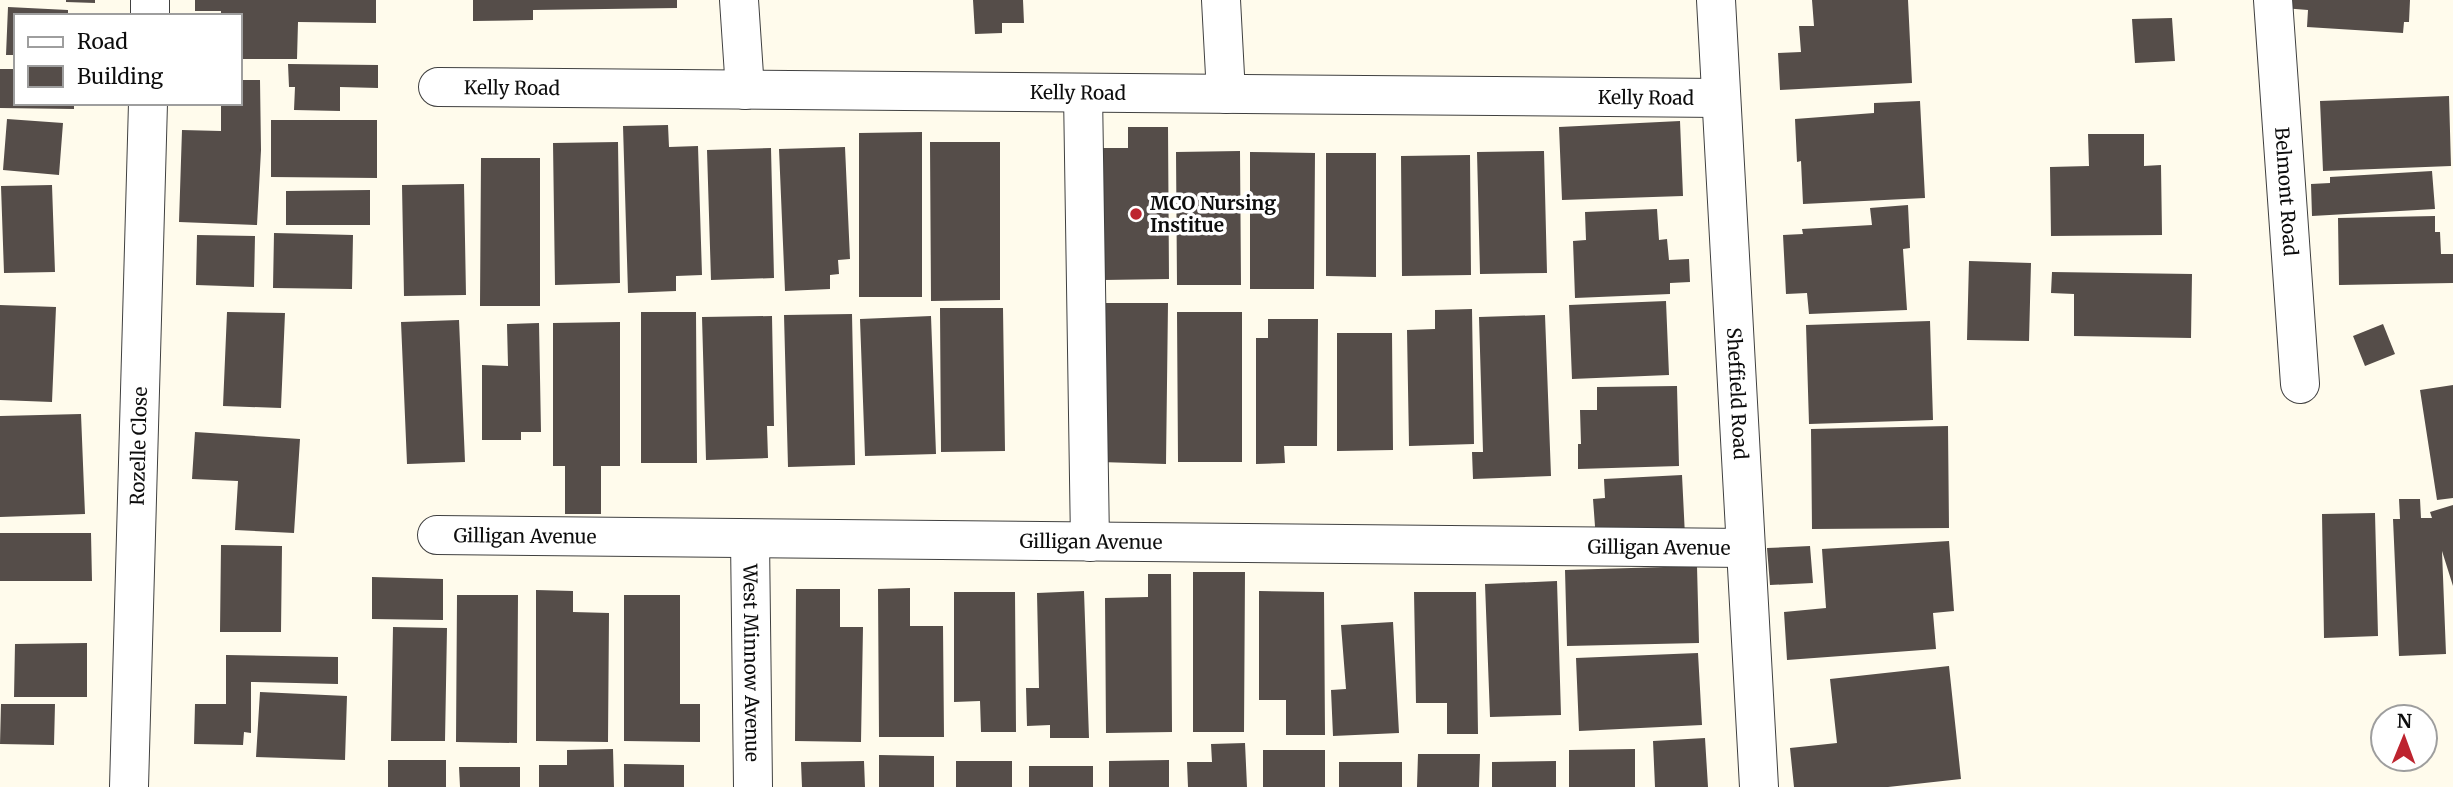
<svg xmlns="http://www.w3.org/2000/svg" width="2453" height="787" font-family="Merriweather,serif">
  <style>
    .building { fill: #554d49 }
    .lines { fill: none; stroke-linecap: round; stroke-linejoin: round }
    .minor-casing { stroke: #404040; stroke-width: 40 }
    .minor { stroke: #fff; stroke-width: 38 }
    .poi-dot { fill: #bd242f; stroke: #fff; stroke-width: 2.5 }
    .labels { text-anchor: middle; stroke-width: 7; stroke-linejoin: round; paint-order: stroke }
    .street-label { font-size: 19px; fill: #0d0d0d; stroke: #fff }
    .poi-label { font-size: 19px; font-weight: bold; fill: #0d0d0d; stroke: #fff; text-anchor: start }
  </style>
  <rect width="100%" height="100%" fill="#fffbec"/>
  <path class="building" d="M 66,0 L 95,0 L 95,3 L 66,2 Z
    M 195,0 L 376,0 L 376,23 L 298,22 L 297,59 L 240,59 L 240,16 L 221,16 L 221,11 L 195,11 Z
    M 473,0 L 677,0 L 677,8 L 533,10 L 533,20 L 473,21 Z
    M 973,0 L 1023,0 L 1024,23 L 1002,23 L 1002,33 L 975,34 Z
    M 1812,0 L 1908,0 L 1912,83 L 1780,90 L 1778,53 L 1801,52 L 1799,26 L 1814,26 Z
    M 2284,0 L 2410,0 L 2409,22 L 2404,22 L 2403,33 L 2307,27 L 2308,10 L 2284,8 Z
    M 8,7 L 68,10 L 68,16 L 16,16 L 16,55 L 6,55 Z
    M 2172,18 L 2175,61 L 2135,63 L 2132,19 Z
    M 288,64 L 378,65 L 378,88 L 340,87 L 340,111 L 294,110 L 295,87 L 289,87 Z
    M 0,69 L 16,69 L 16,103 L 74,103 L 74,109 L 0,108 Z
    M 240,80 L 260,80 L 261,150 L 257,225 L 179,222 L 182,130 L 221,131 L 221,103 L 240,103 Z
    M 2449,96 L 2451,166 L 2323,171 L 2320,101 Z
    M 1920,101 L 1925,198 L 1803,204 L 1801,161 L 1797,162 L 1795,119 L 1874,113 L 1874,103 Z
    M 7,119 L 63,123 L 59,175 L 3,170 Z
    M 271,120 L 377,120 L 377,178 L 271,177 Z
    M 1680,121 L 1683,196 L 1562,200 L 1559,127 Z
    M 668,125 L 669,147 L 698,146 L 702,275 L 676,276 L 676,291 L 628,293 L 623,126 Z
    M 1128,127 L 1168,127 L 1169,279 L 1103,280 L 1102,148 L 1128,148 Z
    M 922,132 L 922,297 L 859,297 L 859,133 Z
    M 2088,134 L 2144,134 L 2144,166 L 2161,165 L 2162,235 L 2051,236 L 2050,167 L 2089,166 Z
    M 618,142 L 620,283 L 555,285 L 553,143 Z
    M 930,142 L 1000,142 L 1000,300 L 931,301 Z
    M 845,147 L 850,259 L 838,260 L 839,274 L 830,275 L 830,289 L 785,291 L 779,149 Z
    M 771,148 L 774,278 L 711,280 L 707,150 Z
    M 1240,151 L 1241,285 L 1177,285 L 1176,152 Z
    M 1544,151 L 1547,273 L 1480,274 L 1477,152 Z
    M 1250,152 L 1315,153 L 1314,289 L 1250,289 Z
    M 1326,153 L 1376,153 L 1376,277 L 1326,276 Z
    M 1470,155 L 1471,275 L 1402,276 L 1401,156 Z
    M 481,158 L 540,158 L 540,306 L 480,306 Z
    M 2432,171 L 2435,209 L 2312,216 L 2311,184 L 2330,183 L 2330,177 Z
    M 464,184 L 466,295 L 404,296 L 402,185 Z
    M 52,185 L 55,272 L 4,273 L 1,186 Z
    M 370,190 L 370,225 L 286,225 L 286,191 Z
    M 1908,205 L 1910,248 L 1903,249 L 1907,310 L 1809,314 L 1807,293 L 1786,294 L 1783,235 L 1803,234 L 1802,229 L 1872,225 L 1870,208 Z
    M 1657,209 L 1659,240 L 1667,239 L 1669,260 L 1689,259 L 1690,282 L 1670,283 L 1670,294 L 1575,298 L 1573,241 L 1586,240 L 1585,212 Z
    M 2435,216 L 2435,232 L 2440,232 L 2441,254 L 2453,254 L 2453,283 L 2339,285 L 2338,218 Z
    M 274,233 L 353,235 L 352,289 L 273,288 Z
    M 197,235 L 255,236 L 254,287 L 196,285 Z
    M 1969,261 L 2031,263 L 2029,341 L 1967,340 Z
    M 2052,272 L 2192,274 L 2191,338 L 2074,336 L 2074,294 L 2051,293 Z
    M 1666,301 L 1669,375 L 1572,379 L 1569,305 Z
    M 1102,303 L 1168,303 L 1166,464 L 1100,462 Z
    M 0,305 L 56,307 L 52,402 L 0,400 Z
    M 940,308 L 1003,308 L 1005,451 L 941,452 Z
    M 1472,309 L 1474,444 L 1409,446 L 1407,330 L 1435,329 L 1435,310 Z
    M 227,312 L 285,313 L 281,408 L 223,406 Z
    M 641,312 L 696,312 L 697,463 L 641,463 Z
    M 1177,312 L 1242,312 L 1242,462 L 1178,462 Z
    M 852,314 L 855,465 L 788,467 L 784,315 Z
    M 1545,315 L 1551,476 L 1473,479 L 1472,452 L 1483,452 L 1479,317 Z
    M 772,316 L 774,426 L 767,426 L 768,458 L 706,460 L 702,317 Z
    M 931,316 L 936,454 L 865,456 L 860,319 Z
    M 1268,319 L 1318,319 L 1317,446 L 1284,446 L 1285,463 L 1256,464 L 1256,338 L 1268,338 Z
    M 459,320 L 465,462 L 407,464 L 401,322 Z
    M 1930,321 L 1933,420 L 1809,424 L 1806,325 Z
    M 620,322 L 620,466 L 601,466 L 601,514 L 565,514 L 565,466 L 553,466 L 553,323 Z
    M 539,323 L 541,432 L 521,432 L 521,440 L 482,440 L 482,365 L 508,366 L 507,324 Z
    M 2383,324 L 2395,354 L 2365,366 L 2353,336 Z
    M 1337,333 L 1392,333 L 1393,450 L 1337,451 Z
    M 2453,385 L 2453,498 L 2437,500 L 2420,390 Z
    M 1677,386 L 1679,466 L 1578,469 L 1578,444 L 1581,444 L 1580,410 L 1597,410 L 1597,387 Z
    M 81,414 L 85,514 L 0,517 L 0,416 Z
    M 1948,426 L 1949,528 L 1812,529 L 1811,429 Z
    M 195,432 L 300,439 L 294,533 L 235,530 L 238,481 L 192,479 Z
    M 1682,475 L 1685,536 L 1596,540 L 1593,499 L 1605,498 L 1604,479 Z
    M 2399,499 L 2420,499 L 2421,518 L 2432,518 L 2430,512 L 2453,505 L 2453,586 L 2442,551 L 2446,654 L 2399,656 L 2393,519 L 2400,519 Z
    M 2375,513 L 2378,636 L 2324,638 L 2322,514 Z
    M 0,533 L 91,533 L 92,581 L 0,581 Z
    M 1949,541 L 1954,611 L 1933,613 L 1936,649 L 1787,660 L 1784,612 L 1826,608 L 1822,549 Z
    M 221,545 L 282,546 L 281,632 L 220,632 Z
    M 1810,546 L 1813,583 L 1770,585 L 1767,548 Z
    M 1697,566 L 1699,643 L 1567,646 L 1565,570 Z
    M 1193,572 L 1245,572 L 1244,732 L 1193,732 Z
    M 1148,574 L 1171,574 L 1172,732 L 1106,733 L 1105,598 L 1148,597 Z
    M 372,577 L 443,579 L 443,620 L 372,619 Z
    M 1557,581 L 1561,715 L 1490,717 L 1485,584 Z
    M 910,588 L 910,626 L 943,626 L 944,737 L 879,737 L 878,589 Z
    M 796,589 L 840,589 L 840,627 L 863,627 L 861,742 L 795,741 Z
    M 536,590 L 573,591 L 573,612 L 609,613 L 608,742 L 536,741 Z
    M 1084,591 L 1089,738 L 1050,738 L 1050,725 L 1027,726 L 1026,688 L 1039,688 L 1037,593 Z
    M 1259,591 L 1324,592 L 1325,735 L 1286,735 L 1286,700 L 1259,700 Z
    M 954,592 L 1015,592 L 1016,732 L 981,732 L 980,701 L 954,702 Z
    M 1414,592 L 1476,592 L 1478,734 L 1447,734 L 1447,703 L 1416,703 Z
    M 457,595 L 518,595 L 517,743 L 456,742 Z
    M 624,595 L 680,595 L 680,704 L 700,704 L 700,742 L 624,741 Z
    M 1393,622 L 1399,733 L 1333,736 L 1331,690 L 1346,689 L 1341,625 Z
    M 393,627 L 447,628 L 445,741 L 391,741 Z
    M 87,643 L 87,697 L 14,697 L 15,644 Z
    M 1698,653 L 1702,725 L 1579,731 L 1576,658 Z
    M 226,655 L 338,657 L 338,684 L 251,682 L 251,733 L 244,732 L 243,745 L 194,744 L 195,704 L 226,704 Z
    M 1949,666 L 1961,779 L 1888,787 L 1794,787 L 1790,748 L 1837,743 L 1830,679 Z
    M 260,692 L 347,696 L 345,760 L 256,757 Z
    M 1,704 L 55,704 L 54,745 L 0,744 Z
    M 1705,738 L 1708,787 L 1655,787 L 1653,741 Z
    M 1245,743 L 1247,787 L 1188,787 L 1187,762 L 1212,762 L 1211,744 Z
    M 613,749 L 614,787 L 539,787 L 539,765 L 567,765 L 567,750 Z
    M 1635,749 L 1635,787 L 1569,787 L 1569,750 Z
    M 1263,750 L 1325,750 L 1325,787 L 1263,787 Z
    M 1418,754 L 1480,754 L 1479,787 L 1417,787 Z
    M 879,755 L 934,756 L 934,787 L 879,787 Z
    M 388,760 L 446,760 L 446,787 L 388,787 Z
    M 1169,760 L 1169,787 L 1109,787 L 1109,761 Z
    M 864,761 L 865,787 L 802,787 L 801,762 Z
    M 956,761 L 1012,761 L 1012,787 L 956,787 Z
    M 1556,761 L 1556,787 L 1492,787 L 1492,762 Z
    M 1339,762 L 1402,762 L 1402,787 L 1339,787 Z
    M 624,764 L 684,765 L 684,787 L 624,787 Z
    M 1029,766 L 1093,766 L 1093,787 L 1029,787 Z
    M 459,767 L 520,767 L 520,787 L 460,787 Z"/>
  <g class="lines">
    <defs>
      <g id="minor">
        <path d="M 739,0 L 745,90"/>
        <path d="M 1221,0 L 1226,94"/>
        <path id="s1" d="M 1716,0 L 1759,787"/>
        <path id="s2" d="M 2273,0 L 2300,384"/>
        <path d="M 150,16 L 150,0"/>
        <path id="s3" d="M 438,87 L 1720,98"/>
        <path d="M 1083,93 L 1090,542"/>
        <path id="s4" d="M 437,535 L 1745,548"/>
        <path id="s5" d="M 750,539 L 753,787"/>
        <path id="s6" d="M 129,787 L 148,103"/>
      </g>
    </defs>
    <use href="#minor" class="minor-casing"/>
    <use href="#minor" class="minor"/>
  </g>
  <circle class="poi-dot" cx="1136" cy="214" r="7"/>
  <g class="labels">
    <g class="street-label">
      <text dy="7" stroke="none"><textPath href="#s3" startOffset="74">Kelly Road</textPath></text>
      <text dy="7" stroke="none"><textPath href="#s3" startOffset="640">Kelly Road</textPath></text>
      <text dy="7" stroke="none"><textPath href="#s3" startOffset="1208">Kelly Road</textPath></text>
      <text dy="7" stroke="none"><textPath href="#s2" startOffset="192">Belmont Road</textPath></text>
      <text dy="7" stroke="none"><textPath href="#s1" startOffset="394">Sheffield Road</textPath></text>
      <text dy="7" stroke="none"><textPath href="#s6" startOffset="341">Rozelle Close</textPath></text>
      <text dy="7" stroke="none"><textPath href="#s4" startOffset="88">Gilligan Avenue</textPath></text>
      <text dy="7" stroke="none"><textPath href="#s4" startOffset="654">Gilligan Avenue</textPath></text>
      <text dy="7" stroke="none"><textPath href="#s4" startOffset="1222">Gilligan Avenue</textPath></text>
      <text dy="7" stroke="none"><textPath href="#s5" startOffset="124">West Minnow Avenue</textPath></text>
    </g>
    <g class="poi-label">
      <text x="1150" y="210">MCO Nursing<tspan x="1150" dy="22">Institue</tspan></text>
    </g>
  </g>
  <rect x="14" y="14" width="228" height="91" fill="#ffffff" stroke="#9e9e9e" stroke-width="2"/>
  <rect x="28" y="37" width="35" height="10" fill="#ffffff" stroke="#9e9e9e" stroke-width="2"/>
  <text x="77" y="49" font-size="21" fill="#0d0d0d">Road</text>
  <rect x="28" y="66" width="35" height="21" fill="#554d49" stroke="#9e9e9e" stroke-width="2"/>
  <text x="77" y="84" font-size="21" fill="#0d0d0d">Building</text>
  <g transform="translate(2404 738) rotate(1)"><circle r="33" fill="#ffffff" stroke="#9e9e9e" stroke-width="2"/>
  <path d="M0-5L12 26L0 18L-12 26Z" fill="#bd242f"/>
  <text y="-10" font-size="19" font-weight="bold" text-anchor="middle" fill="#0d0d0d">N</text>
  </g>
</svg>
